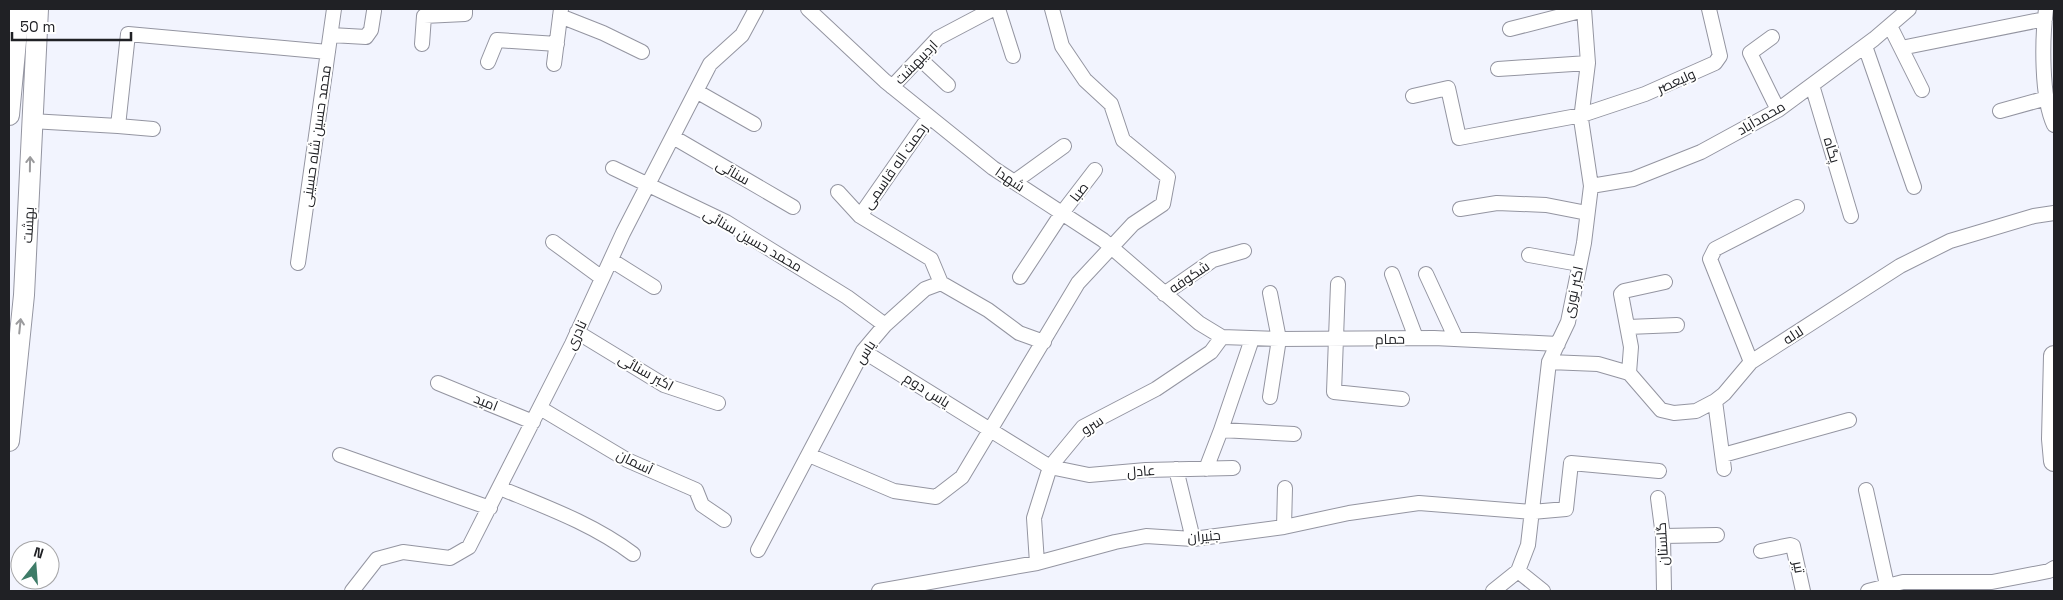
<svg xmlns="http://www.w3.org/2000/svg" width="2063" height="600" font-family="'Space Grotesk',Cairo,sans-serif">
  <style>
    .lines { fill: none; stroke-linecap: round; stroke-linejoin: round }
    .street-casing { stroke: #9495a1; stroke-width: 16 }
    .secondary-casing { stroke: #9495a1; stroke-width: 22 }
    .street { stroke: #fff; stroke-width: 14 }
    .secondary { stroke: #fff; stroke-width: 20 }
    .oneway { stroke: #9b9b9d }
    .labels { text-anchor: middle; stroke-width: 4; stroke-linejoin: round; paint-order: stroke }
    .street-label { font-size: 14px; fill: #202125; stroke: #fff }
  </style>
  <rect width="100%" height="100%" fill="#f2f4fe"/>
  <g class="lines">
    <defs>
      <path id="street" d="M 808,9 L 885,81 L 993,168 L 1103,240 L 1199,323 L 1222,337 L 1279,339 L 1434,338 L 1558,344
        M 998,9 L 1013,56
        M 2046,9 C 2042,39 2041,97 2054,125
        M 560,16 L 603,33 L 642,52
        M 1890,26 L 1922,90
        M 1510,29 L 1584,10
        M 331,35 L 366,37 L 371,30 L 374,11
        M 1772,37 L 1750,53 L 1778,110
        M 422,44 L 424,16 L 465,14 L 465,9
        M 1865,46 L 1914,187
        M 1901,48 L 2045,19
        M 919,58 L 948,85
        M 488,62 L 497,40 L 557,44
        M 554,64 L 561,9
        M 1498,69 L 1588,63
        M 1812,85 L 1851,216
        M 892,87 L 938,38 L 993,9
        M 696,91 L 754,124
        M 1413,96 L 1448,88 L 1459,138 L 1582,115 L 1645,94 L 1715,63 L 1720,56 L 1709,9
        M 2000,111 L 2047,98
        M 31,121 L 118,126
        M 153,129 L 118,126 L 128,34 L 328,52
        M 673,137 L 793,207
        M 613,168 L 726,222 L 847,297 L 885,325
        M 1014,182 L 1064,146
        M 1591,186 L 1633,179 L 1701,152 L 1778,110 L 1874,39 L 1909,9
        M 838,192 L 860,216 L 931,259 L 941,283
        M 1460,209 L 1497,203 L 1546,205 L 1587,213
        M 860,216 L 929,117
        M 553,242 L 602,278
        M 1529,255 L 1579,264
        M 611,260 L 654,287
        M 298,263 L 334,9
        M 1392,274 L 1416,338
        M 1426,274 L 1456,339
        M 1020,277 L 1062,213 L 1095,170
        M 1338,284 L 1334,392 L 1402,399
        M 1270,293 L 1279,339 L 1270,397
        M 1164,294 L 1213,260 L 1244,251
        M 1628,327 L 1677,325
        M 577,332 L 664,385 L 718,403
        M 1252,339 L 1221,430 L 1294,434
        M 863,351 L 1050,467 L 1089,475 L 1146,470 L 1233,468
        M 1549,362 L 1598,364 L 1629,373 L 1661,410 L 1674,413 L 1696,411 L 1715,401 L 1724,394 L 1751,362 L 1900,266 L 1950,241 L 2034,216 L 2054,213
        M 1751,362 L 1710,259 L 1715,249 L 1797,207
        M 1629,373 L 1631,347 L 1621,294 L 1624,291 L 1665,282
        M 438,383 L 533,422
        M 1715,401 L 1724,469
        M 540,408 L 627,460 L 696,490 L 702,505 L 724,520
        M 340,455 L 490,508
        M 809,455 L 894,491 L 936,497 L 962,477 L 1078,283 L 1133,224 L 1163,204 L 1168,177 L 1123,140 L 1111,104 L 1085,80 L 1062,46 L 1052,9
        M 1723,455 L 1849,420
        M 1176,469 L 1193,539
        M 1206,469 L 1221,430
        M 500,488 C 546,507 593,524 633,554
        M 1866,490 L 1887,585
        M 1658,498 L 1663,536 L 1664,591
        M 1284,527 L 1285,488
        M 1663,536 L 1717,535
        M 758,550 L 863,351 L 885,325 L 925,289 L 941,283 L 988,310 L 1019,333 L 1044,342
        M 1761,551 L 1790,545 L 1793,546 L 1803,591
        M 1037,563 L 1034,518 L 1050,467 L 1083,427 L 1156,389 L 1211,352 L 1222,337
        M 1518,571 L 1543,591
        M 352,591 L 377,559 L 403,552 L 450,558 L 469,547 L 572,344 L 623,233 L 710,64 L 742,35 L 756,9
        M 879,591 L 1037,563 L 1115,542 L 1146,536 L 1193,539 L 1284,527 L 1349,513 L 1419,503 L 1532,512 L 1566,509 L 1571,463 L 1659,471
        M 1493,591 L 1518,571 L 1528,545 L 1549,362 L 1568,322 L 1584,243 L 1591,186 L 1581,119 L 1588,63 L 1584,9
        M 1868,591 L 1903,582 L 1992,582 L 2049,571 L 2054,568"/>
      <path id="secondary" d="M 9,115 L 19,9
        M 2054,356 L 2052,439 L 2054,461
        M 9,441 L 24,295 L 38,9"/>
    </defs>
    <use href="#street" class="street-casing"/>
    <use href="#secondary" class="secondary-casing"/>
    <use href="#street" class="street"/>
    <use href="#secondary" class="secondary"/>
  </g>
  <defs><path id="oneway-shaft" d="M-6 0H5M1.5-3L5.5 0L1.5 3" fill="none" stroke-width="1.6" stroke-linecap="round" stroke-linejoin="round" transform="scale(1.25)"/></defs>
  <g class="oneway">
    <use href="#oneway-shaft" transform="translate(30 164) rotate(-89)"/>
    <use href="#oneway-shaft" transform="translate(20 326) rotate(-84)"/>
  </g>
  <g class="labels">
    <g class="street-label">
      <text transform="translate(916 62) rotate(-46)" y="5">اردیبهشت</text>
      <text transform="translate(1676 81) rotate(-24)" y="5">ولیعصر</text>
      <text transform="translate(1761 118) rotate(-30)" y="5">محمدآباد</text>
      <text transform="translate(316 136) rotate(-82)" y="5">محمد حسین شاه حسینی</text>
      <text transform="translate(1832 150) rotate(73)" y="5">پگاه</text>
      <text transform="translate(895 166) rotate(-55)" y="5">رحمت اله قاسمی</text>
      <text transform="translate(733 172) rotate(30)" y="5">سنائی</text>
      <text transform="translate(1010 179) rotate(34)" y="5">شهدا</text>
      <text transform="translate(1079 192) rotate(-52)" y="5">صبا</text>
      <text transform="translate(28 225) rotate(-87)" y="5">بهشت</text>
      <text transform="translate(753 240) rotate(30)" y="5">محمد حسین سنائی</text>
      <text transform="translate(1189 277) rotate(-34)" y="5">شکوفه</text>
      <text transform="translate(1573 292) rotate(-78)" y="5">اکبر نوری</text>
      <text transform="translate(576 335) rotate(-65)" y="5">نادری</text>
      <text transform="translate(1793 335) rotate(-33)" y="5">لاله</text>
      <text transform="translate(1390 339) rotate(-1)" y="5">حمام</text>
      <text transform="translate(865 352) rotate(-56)" y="5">یاس</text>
      <text transform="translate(646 372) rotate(29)" y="5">اکبر سنائی</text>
      <text transform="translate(927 390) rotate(32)" y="5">یاس دوم</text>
      <text transform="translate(486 402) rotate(22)" y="5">امید</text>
      <text transform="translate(1092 425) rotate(-33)" y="5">سرو</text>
      <text transform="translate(635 462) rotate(26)" y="5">آسمان</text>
      <text transform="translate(1141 471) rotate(-4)" y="5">عادل</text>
      <text transform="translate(1204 536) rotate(-5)" y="5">جنیران</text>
      <text transform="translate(1662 544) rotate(-93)" y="5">گلستان</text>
      <text transform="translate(1799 567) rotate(79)" y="5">تیر</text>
    </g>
  </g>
  <rect width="2063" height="600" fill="none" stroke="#202125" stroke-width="20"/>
  <g transform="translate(35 565) rotate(17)"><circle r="24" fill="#ffffff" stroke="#a6a6a8"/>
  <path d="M0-4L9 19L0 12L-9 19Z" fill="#3e7c68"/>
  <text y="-8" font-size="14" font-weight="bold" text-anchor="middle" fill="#202125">N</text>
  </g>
  <path d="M12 32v8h119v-8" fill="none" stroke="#202125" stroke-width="2.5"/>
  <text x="20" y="32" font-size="15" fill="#202125" stroke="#ffffff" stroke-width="4" paint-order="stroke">50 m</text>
</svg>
